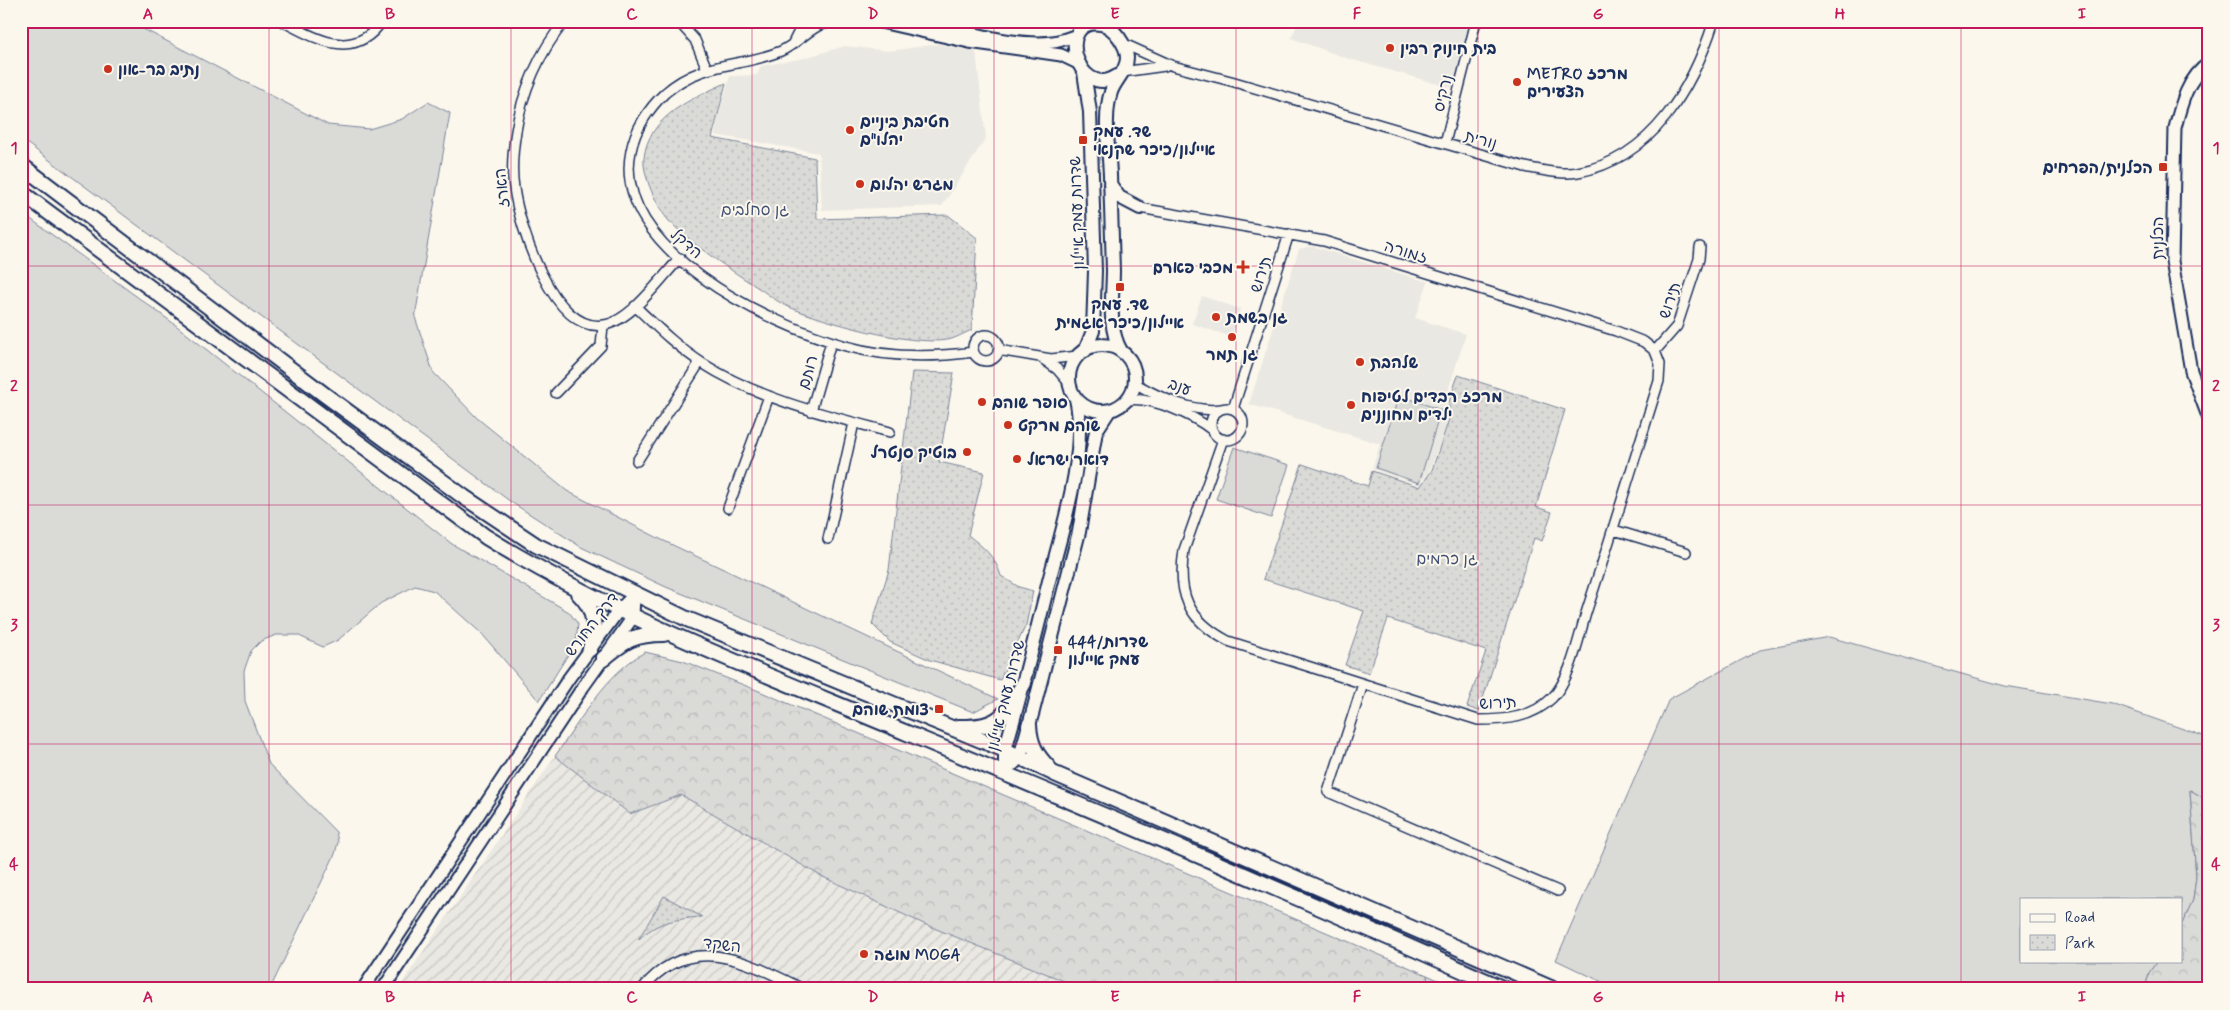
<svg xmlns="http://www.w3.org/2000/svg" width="2230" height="1010" font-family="Mynerve,'Playpen Sans Hebrew',sans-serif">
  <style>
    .built { fill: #eae8e2 }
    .industrial { fill: url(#industrial-furrows) }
    .green { fill: #dadad7; stroke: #7a849a }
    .forest { fill: url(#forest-crowns); stroke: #7a849a }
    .park { fill: url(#park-dots); stroke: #7a849a }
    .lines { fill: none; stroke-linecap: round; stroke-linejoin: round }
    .minor-casing { stroke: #1b2f5e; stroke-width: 12 }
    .tertiary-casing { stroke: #1b2f5e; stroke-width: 15 }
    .secondary-casing { stroke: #1b2f5e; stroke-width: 16 }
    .primary-casing { stroke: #1b2f5e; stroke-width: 18 }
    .minor { stroke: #fbf7ec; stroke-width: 9 }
    .tertiary { stroke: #fbf7ec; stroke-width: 11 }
    .secondary { stroke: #fbf7ec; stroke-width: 12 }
    .primary { stroke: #fbf7ec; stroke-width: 14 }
    .grid { fill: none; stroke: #c2185b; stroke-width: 1; stroke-opacity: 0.55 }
    .poi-dot { fill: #c8321e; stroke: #fbf7ec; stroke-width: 2 }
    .labels { text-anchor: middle; stroke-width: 4; stroke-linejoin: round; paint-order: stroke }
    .poi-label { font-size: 16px; font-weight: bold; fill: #1b2f5e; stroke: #fbf7ec; text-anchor: start }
    .street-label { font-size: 16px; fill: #1b2f5e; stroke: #fbf7ec }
    .park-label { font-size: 16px; fill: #415176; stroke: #fbf7ec }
    .neatline { fill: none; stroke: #c2185b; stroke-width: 2 }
    .grid-label { font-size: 16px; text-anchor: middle; font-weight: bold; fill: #c2185b }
  </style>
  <defs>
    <pattern id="industrial-furrows" width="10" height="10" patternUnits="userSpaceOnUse" patternTransform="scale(1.25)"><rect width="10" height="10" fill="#eae8e2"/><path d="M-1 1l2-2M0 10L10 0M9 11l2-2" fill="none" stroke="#c8c7c4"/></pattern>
    <pattern id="forest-crowns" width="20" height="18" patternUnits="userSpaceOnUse" patternTransform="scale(1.25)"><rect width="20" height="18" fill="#dadad7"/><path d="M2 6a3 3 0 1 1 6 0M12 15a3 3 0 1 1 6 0" fill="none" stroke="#babbbb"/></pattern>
    <pattern id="park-dots" width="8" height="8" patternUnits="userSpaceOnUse" patternTransform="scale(1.25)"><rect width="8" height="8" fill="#dadad7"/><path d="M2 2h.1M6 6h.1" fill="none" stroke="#babbbb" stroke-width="1.8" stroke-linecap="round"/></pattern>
  </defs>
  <rect width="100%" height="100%" fill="#fbf7ec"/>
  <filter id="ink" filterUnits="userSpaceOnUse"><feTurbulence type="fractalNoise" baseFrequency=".02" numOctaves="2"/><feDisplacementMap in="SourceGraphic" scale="10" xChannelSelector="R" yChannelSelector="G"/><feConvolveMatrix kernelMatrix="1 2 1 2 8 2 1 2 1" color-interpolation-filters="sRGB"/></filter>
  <g filter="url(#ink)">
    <path class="built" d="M 1299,21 L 1469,21 L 1452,88 L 1346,58 L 1291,38 Z
      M 939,44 L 976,52 L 986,138 L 942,206 L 822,210 L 819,153 L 715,135 L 716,124 L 730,76 L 757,75 L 761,66 L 804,58 L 845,46 L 889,51 Z
      M 1312,246 L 1428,282 L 1415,318 L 1466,334 L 1448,391 L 1448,420 L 1430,470 L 1419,485 L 1372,469 L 1380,444 L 1249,404 L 1299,249 Z
      M 1202,296 L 1240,309 L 1232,337 L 1192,324 Z"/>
    <path class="industrial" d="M 555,756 L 630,814 L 681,795 L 821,876 L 924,924 L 1084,989 L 398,989 Z"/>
    <path class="green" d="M 21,21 L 128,21 L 328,125 L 369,129 L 402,119 L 428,102 L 450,113 L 415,317 L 433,372 L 477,418 L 567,491 L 662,540 L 998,699 L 973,712 L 666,587 L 581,547 L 511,502 L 21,139 Z
      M 21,212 L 173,323 L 452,544 L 569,612 L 578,624 L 576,642 L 539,701 L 482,634 L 434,591 L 415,586 L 381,603 L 338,640 L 323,647 L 297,635 L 276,635 L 261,641 L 251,651 L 244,671 L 245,701 L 269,764 L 336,832 L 338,842 L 335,854 L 270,989 L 21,989 Z
      M 1399,395 L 1441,410 L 1419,483 L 1376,468 Z
      M 1234,447 L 1289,465 L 1271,518 L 1216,499 Z
      M 1829,637 L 2005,686 L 2112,704 L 2209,738 L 2209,801 L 2190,790 L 2196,877 L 2193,900 L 2181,926 L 2181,899 L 2021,899 L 2021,961 L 2157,961 L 2149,973 L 2145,989 L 1617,989 L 1556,960 L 1669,699 L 1760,650 Z
      M 1427,975 L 1458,989 L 1428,989 Z"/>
    <path class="forest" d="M 645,652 L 683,661 L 759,691 L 1427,975 L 1428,989 L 1084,989 L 924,924 L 821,876 L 681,795 L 630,814 L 555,756 C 581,720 605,674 645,652 Z
      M 2190,790 L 2209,801 L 2209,989 L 2145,989 L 2149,973 L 2157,961 L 2181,961 L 2181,926 L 2193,900 L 2196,877 Z"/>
    <path class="park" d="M 726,83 L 712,138 L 815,158 L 817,219 L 948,215 L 977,238 L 972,330 C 964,333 955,339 947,340 C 910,346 824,322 789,307 C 779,303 769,295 760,289 C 729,269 695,247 669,221 C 658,209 642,175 644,158 C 648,116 693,98 726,83 Z
      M 912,372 L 954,373 L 939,462 L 984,472 L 968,535 C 984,548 995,556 1001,576 L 1019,587 L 1033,591 L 1026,625 L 1000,680 L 930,660 L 890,642 L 872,624 L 889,570 Z
      M 1458,375 L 1565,410 L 1536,507 L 1552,512 L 1542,541 L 1534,538 L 1479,711 L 1467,707 L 1486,651 L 1388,619 L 1369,673 L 1345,665 L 1364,611 L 1263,579 L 1302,464 L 1368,486 L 1372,471 L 1420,487 L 1432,470 L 1449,419 L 1449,402 Z
      M 664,896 L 702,917 C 676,919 657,921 638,940 Z"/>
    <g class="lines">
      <defs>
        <path id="minor" d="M 282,21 C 317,39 354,62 382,21
          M 565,21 C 540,51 522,92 516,131 C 513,149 511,169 514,188 C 519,226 553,334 604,325 C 631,321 662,277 680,258
          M 678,21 L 695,40 L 707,69
          M 825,23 C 809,28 797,44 781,51 C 740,68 703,60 665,93 C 649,108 635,129 631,151 C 610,249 770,325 846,346 C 888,358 930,358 973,352
          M 793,43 L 804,21
          M 1122,43 L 1173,66 L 1231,81 L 1525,167 C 1542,170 1560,175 1578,172 C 1652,159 1693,87 1714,21
          M 1122,72 L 1165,66
          M 1445,143 L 1476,21
          M 1140,208 L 1324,241 L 1616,331 L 1644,342 L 1655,351
          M 635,306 C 656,326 677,347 702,363 C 758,399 825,415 890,432
          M973 348a13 13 0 1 1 26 0a13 13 0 1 1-26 0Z
          M 998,350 L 1051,359 L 1078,356
          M 1043,359 L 1057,369 L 1070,384
          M 1134,375 L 1138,385 C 1160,398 1195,413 1221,409
          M 556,393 L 601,346 L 603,326
          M 1127,400 C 1151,396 1193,415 1212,430
          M1211 424a16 16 0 1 1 32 0a16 16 0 1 1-32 0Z
          M 1233,409 L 1289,234
          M 811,411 L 831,342
          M 1223,439 L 1184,550 C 1177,594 1188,620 1228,641 L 1478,720 C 1506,720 1532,718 1552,698 C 1571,679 1579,635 1587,610 C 1612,534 1635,457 1659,381 L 1660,364 L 1655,351 L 1677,326 L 1699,259 L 1700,247
          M 637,461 L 700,362
          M 728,508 L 769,396
          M 1614,530 L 1686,552
          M 828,539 L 854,423
          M 1363,684 L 1328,792 L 1558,891
          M 642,989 C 690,930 748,962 803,989"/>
        <path id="tertiary" d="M 814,21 L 822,23 L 830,21
          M 876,21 L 969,42 L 1061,55 L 1080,64
          M 923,21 C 960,30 1015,47 1053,42 C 1061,41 1068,38 1075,36
          M 2209,63 C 2188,77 2181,104 2175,128 L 2172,261 L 2191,371 L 2209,419
          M 363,989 L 569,678 L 619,610 L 634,595
          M 383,989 L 583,687 L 633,617 L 634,595"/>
        <path id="secondary" d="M 1084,72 L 1090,112 L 1095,271 L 1093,331 L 1085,351
          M 1117,76 C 1077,102 1054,16 1101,24 C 1114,26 1127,46 1127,58 C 1127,71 1115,80 1111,92 C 1103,117 1109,149 1110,175 C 1111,206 1112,238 1113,270 C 1113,297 1107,326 1121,351
          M 1110,184 L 1119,197 L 1140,208
          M1069 378a33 33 0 1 1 66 0a33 33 0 1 1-66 0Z
          M 1013,764 L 1020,757 L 1033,711 L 1079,532 L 1096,431 L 1109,411
          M 1005,773 L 1005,750 C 1021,694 1035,638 1049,581 C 1062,530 1088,450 1076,399"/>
        <path id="primary" d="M 21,165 L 325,395 L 464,497 L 536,545 L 687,619 L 1005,750 L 1055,774 L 1553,989
          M 21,192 L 486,537 C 618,619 764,673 907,733 C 1107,816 1307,900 1504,989
          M 578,593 C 596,610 596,627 590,649
          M 603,659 C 626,640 634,634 664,634
          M 1029,725 C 1030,744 1036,755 1049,768
          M 958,727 C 999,728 1004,717 1024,683"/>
      </defs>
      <use href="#minor" class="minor-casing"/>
      <use href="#tertiary" class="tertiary-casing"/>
      <use href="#secondary" class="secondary-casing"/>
      <use href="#primary" class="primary-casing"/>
      <use href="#minor" class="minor"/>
      <use href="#tertiary" class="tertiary"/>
      <use href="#secondary" class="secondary"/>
      <use href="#primary" class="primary"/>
    </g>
  </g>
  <path class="grid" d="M 269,21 L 269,989M 511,21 L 511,989M 752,21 L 752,989M 994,21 L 994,989M 1236,21 L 1236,989M 1478,21 L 1478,989M 1719,21 L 1719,989M 1961,21 L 1961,989M 21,266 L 2209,266M 21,505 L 2209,505M 21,744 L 2209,744"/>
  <g class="poi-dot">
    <circle cx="1390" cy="48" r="5"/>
    <circle cx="108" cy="69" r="5"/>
    <circle cx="1517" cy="82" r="5"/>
    <circle cx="850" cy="130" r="5"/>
    <rect x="1078" y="135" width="10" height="10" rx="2.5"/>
    <rect x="2158" y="162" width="10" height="10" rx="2.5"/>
    <circle cx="860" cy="184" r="5"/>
    <path d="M1240.5 259.5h5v5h5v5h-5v5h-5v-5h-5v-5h5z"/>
    <rect x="1115" y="282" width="10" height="10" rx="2.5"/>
    <circle cx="1216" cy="317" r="5"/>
    <circle cx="1232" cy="337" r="5"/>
    <circle cx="1360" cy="362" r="5"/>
    <circle cx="982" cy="402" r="5"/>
    <circle cx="1351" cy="405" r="5"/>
    <circle cx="1008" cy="425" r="5"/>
    <circle cx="967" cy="452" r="5"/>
    <circle cx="1017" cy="459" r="5"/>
    <rect x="1053" y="645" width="10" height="10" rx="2.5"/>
    <rect x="934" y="704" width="10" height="10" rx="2.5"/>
    <circle cx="864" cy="954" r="5"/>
  </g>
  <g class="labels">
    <g class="poi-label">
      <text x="1400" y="54">בית חינוך רבין</text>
      <text x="118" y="75">נתיב בר-און</text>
      <text x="1527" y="79">METRO מרכז<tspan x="1527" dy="18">הצעירים</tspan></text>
      <text x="860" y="127">חטיבת ביניים<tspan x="860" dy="18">יהלו"ם</tspan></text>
      <text x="1093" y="137">שד. עמק<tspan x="1093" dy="18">איילון/כיכר שקנאי</tspan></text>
      <text x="2153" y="173" text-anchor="end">הכלנית/הפרחים</text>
      <text x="870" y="190">מגרש יהלום</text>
      <text x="1233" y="273" text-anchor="end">מכבי פארם</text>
      <text x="1120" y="310" text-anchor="middle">שד. עמק<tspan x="1120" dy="18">איילון/כיכר אגמית</tspan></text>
      <text x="1226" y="323">גן בשמת</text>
      <text x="1232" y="360" text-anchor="middle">גן תמר</text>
      <text x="1370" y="368">שלהבת</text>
      <text x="1361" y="402">מרכז רבדים לטיפוח<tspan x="1361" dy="18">ילדים מחוננים</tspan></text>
      <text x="992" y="408">סופר שוהם</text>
      <text x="1018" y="431">שוהם מרקט</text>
      <text x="957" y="458" text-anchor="end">בוטיק סנטרל</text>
      <text x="1027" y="465">דואר ישראל</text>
      <text x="1068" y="647">444/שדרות<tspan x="1068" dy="18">עמק איילון</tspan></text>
      <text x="929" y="715" text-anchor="end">צומת שוהם</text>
      <text x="874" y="960">מוגה MOGA</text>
    </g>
    <g class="street-label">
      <text transform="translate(1442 93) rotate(-76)" y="6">נרקיס</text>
      <text transform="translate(1481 139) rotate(16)" y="6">נורית</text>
      <text transform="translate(501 188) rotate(-96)" y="6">הארז</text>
      <text transform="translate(1076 213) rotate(-92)" y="6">שדרות עמק איילון</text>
      <text transform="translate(2157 238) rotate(-90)" y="6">הכלנית</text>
      <text transform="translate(687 243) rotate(41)" y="6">הדקל</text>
      <text transform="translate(1406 251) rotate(17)" y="6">זמורה</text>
      <text transform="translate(1260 274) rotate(-72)" y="6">תירוש</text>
      <text transform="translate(1669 300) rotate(-71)" y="6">תירוש</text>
      <text transform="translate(807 372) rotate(-74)" y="6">רותם</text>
      <text transform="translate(1180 386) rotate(20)" y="6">ענב</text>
      <text transform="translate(591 624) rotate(-52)" y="6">דרך החורש</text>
      <text transform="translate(1005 695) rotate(-76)" y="6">שדרות עמק איילון</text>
      <text transform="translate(1498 702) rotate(-3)" y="6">תירוש</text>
      <text transform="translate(722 944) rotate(7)" y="6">השקד</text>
    </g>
    <g class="park-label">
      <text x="755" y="215">גן סחלבים</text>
      <text x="1447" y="564">גן כרמים</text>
    </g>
  </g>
  <rect width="2230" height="1010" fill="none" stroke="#fbf7ec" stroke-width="55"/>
  <rect x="2020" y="898" width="162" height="65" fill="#fbf7ec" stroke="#a1a7b3"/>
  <rect x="2030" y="914" width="25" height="8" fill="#fbf7ec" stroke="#a1a7b3"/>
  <text x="2065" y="922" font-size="15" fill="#1b2f5e">Road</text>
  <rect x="2030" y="935" width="25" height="15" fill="url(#park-dots)" stroke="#a1a7b3"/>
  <text x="2065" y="948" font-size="15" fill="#1b2f5e">Park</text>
  <rect x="28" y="28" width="2174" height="954" class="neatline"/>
  <g class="grid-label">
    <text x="148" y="19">A</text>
    <text x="390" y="19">B</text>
    <text x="632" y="19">C</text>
    <text x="873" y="19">D</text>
    <text x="1115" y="19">E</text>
    <text x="1357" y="19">F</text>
    <text x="1598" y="19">G</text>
    <text x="1840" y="19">H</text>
    <text x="2082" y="19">I</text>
    <text x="14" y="153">1</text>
    <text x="2216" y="153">1</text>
    <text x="14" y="391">2</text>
    <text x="2216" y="391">2</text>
    <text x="14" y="630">3</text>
    <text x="2216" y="630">3</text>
    <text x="14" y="869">4</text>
    <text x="2216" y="869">4</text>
    <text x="148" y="1002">A</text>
    <text x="390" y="1002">B</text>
    <text x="632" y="1002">C</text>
    <text x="873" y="1002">D</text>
    <text x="1115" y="1002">E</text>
    <text x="1357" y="1002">F</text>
    <text x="1598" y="1002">G</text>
    <text x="1840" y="1002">H</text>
    <text x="2082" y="1002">I</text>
  </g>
</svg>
